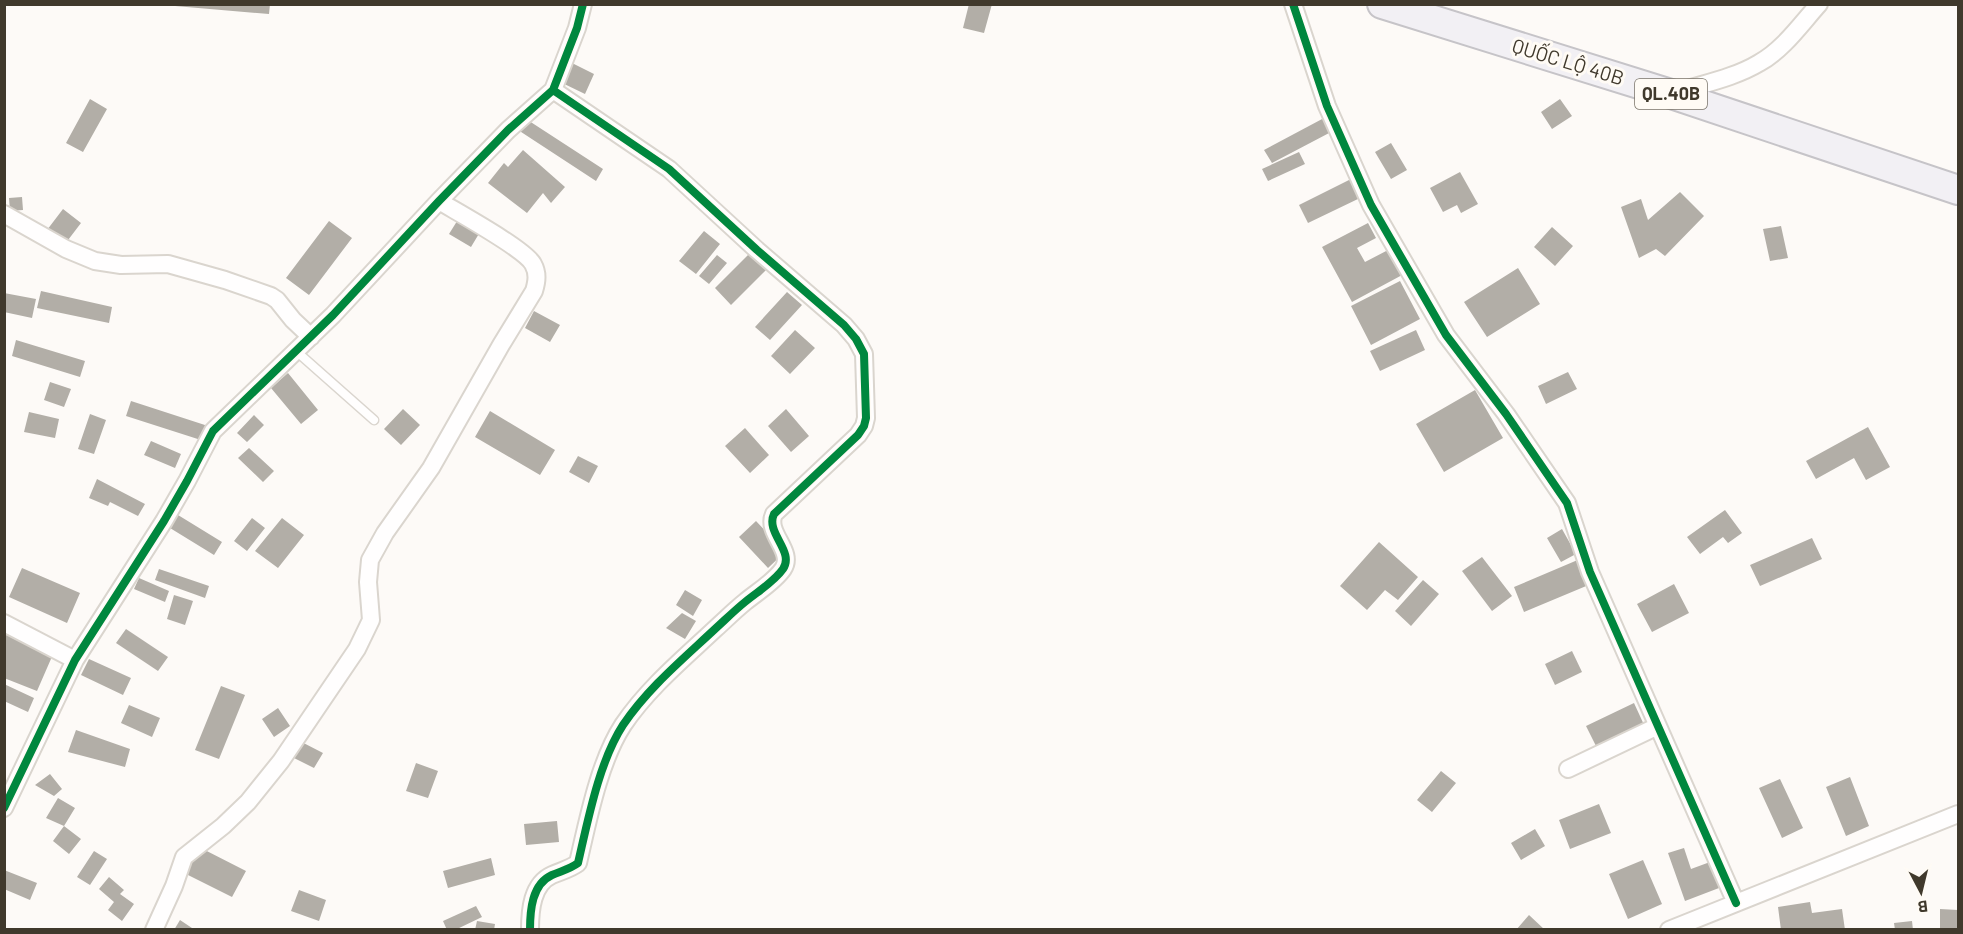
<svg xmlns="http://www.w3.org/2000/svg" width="1963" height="934" font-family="Barlow,sans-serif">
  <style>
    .building { fill: #b2aea7 }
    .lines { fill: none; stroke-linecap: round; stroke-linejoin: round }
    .service-casing { stroke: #dad5ce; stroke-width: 11 }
    .minor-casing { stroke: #dad5ce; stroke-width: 20 }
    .trunk-casing { stroke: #c6c4c8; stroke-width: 32 }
    .service { stroke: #fffefe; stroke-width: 8 }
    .minor { stroke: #fffefe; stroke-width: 16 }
    .trunk { stroke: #f2f0f4; stroke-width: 28 }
    .cycleway-casing { stroke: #fffbf5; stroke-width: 11 }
    .cycleway { stroke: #00873e; stroke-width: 8 }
    .labels { text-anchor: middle; stroke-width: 6; stroke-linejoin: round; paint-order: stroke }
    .shield { fill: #fffbf5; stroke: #797368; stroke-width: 1.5 }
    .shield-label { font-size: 18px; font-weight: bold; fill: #40392c }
    .street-label { font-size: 20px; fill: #40392c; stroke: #fffbf5 }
  </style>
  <rect width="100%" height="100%" fill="#fdfaf7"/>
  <path class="building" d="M 175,4 L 270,4 L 269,14 L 175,6 Z
    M 969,4 L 992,4 L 984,33 L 963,28 Z
    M 566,60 L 594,74 L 585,94 L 556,80 Z
    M 90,99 L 107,109 L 83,152 L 66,143 Z
    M 1560,99 L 1572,116 L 1552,129 L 1541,112 Z
    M 523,117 L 603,169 L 596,181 L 515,128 Z
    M 1324,118 L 1331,132 L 1272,163 L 1264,150 Z
    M 1391,143 L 1407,170 L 1391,179 L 1375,152 Z
    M 523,150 L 565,187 L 551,203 L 543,193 L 527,213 L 488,183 L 504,163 L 508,167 Z
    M 1299,152 L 1305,164 L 1268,181 L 1262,169 Z
    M 1460,172 L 1478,204 L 1461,213 L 1457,205 L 1443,212 L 1430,188 Z
    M 1351,179 L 1360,198 L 1308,223 L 1299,205 Z
    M 1680,192 L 1704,216 L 1665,256 L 1656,249 L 1639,258 L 1621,207 L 1641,199 L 1648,220 Z
    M 22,197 L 23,210 L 10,211 L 9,198 Z
    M 63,209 L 81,223 L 65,244 L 47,230 Z
    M 459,218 L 480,232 L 471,247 L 449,234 Z
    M 329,221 L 352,238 L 309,295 L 286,278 Z
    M 1368,223 L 1376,238 L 1357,248 L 1365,262 L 1390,249 L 1404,274 L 1352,302 L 1322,247 Z
    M 1781,226 L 1788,258 L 1770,261 L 1763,229 Z
    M 1552,227 L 1573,246 L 1555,266 L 1534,247 Z
    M 704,231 L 720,244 L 696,274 L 679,261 Z
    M 752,251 L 768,268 L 731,305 L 715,288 Z
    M 717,255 L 727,263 L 709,284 L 699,276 Z
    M 1518,268 L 1540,304 L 1487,337 L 1464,302 Z
    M 1400,281 L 1420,319 L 1371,345 L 1351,306 Z
    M 41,291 L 112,307 L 109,323 L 37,308 Z
    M 787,292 L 802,305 L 770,340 L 755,327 Z
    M 4,293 L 36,299 L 32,318 L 4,312 Z
    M 534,311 L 560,325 L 550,342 L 525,328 Z
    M 795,330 L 815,348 L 790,374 L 771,356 Z
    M 1416,330 L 1425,350 L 1380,371 L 1370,351 Z
    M 16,340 L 85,361 L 80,377 L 12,356 Z
    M 1568,372 L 1577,389 L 1546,404 L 1538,386 Z
    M 288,373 L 318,410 L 301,424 L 271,388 Z
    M 50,382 L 71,389 L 64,407 L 44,400 Z
    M 1475,390 L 1503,438 L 1444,472 L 1416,424 Z
    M 131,401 L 208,426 L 204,441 L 126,416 Z
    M 403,409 L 420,425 L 401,445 L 384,429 Z
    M 786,409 L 809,436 L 791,452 L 768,426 Z
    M 490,411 L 555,450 L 540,475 L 475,437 Z
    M 29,412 L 59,419 L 55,438 L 24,432 Z
    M 90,414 L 106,420 L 94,454 L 78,449 Z
    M 254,415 L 264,425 L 247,442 L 237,433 Z
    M 1868,427 L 1890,467 L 1866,480 L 1854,458 L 1816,479 L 1806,461 Z
    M 745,428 L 769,455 L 750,473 L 725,446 Z
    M 151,441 L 181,454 L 175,468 L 144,455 Z
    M 249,448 L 274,471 L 263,482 L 238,458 Z
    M 578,456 L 598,466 L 589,483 L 569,472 Z
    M 97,479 L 145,504 L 138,516 L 110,502 L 108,506 L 89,498 Z
    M 1725,510 L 1742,533 L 1728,543 L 1723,537 L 1700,554 L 1687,537 Z
    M 178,515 L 222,542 L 214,555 L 170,528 Z
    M 252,518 L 265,528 L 247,551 L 234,541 Z
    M 282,518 L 304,535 L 278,568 L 255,551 Z
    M 756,521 L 785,552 L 768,568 L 739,537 Z
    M 1562,529 L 1576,554 L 1561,562 L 1547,538 Z
    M 1812,538 L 1822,559 L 1760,586 L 1750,565 Z
    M 1379,542 L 1418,577 L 1398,600 L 1385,590 L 1367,610 L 1340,586 Z
    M 1482,557 L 1512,596 L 1492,611 L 1462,571 Z
    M 1580,559 L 1591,584 L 1524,612 L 1514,587 Z
    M 22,568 L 80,593 L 67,623 L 9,597 Z
    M 159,569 L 209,586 L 205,598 L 155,580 Z
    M 139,578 L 169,591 L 165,602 L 134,589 Z
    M 1423,580 L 1439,594 L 1411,626 L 1395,611 Z
    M 1674,584 L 1689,613 L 1652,632 L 1637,604 Z
    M 685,590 L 702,600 L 693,616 L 676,605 Z
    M 174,595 L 193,601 L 185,625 L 167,619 Z
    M 682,613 L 696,621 L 685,639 L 666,628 Z
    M 126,629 L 168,657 L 158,671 L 116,643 Z
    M 4,632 L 54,652 L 37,691 L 4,678 Z
    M 1572,651 L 1582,672 L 1555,685 L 1545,664 Z
    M 89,659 L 131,678 L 123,695 L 81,675 Z
    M 4,684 L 34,698 L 28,712 L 4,701 Z
    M 221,686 L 245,695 L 219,759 L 195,750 Z
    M 1634,703 L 1645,727 L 1598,750 L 1586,726 Z
    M 129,705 L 160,718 L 152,737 L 121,723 Z
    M 278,708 L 290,726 L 274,737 L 262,719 Z
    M 76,730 L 130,749 L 125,767 L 68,752 Z
    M 288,735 L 323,753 L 314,768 L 280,751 Z
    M 416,763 L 438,771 L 428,798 L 406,791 Z
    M 1441,771 L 1456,783 L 1432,812 L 1417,800 Z
    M 50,774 L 62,789 L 54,796 L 35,785 Z
    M 1850,777 L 1869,826 L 1846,836 L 1826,787 Z
    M 1780,779 L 1803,828 L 1782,838 L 1759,788 Z
    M 58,798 L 75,808 L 64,826 L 46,818 Z
    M 1599,804 L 1611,833 L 1570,849 L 1559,820 Z
    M 557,821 L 559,842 L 526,845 L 524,824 Z
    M 64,826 L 81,839 L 69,854 L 53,841 Z
    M 1535,829 L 1545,846 L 1521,860 L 1511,843 Z
    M 193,844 L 246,871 L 232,897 L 180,871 Z
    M 1684,848 L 1691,869 L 1710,862 L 1719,888 L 1685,901 L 1668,853 Z
    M 94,851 L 107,859 L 90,885 L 77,877 Z
    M 491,858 L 495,875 L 448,888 L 443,871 Z
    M 1643,860 L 1662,904 L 1628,919 L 1609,874 Z
    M 4,870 L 37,883 L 30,900 L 4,889 Z
    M 109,877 L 124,890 L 120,894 L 134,904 L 122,921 L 108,910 L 114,902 L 99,889 Z
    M 299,890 L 326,900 L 319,921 L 291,911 Z
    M 1810,902 L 1812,913 L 1842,909 L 1845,930 L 1781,930 L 1778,907 Z
    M 476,906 L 482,917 L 455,930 L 447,930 L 443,921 Z
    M 1940,909 L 1958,910 L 1958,930 L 1940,930 Z
    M 1529,915 L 1545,930 L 1516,930 Z
    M 180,920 L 195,930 L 174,930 Z
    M 477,921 L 495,924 L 494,930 L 475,930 Z
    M 1912,921 L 1913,930 L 1895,930 L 1894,923 Z"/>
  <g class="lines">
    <defs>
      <path id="service" d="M 296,351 L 374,420"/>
      <path id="minor" d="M 1293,4 L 1327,106 L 1371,205 L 1446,335 L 1506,414 L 1567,503 L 1590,572 L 1736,903
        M 1675,93 C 1702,84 1734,78 1759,63 C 1783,50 1801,24 1819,4
        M 4,214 L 66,249 L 95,261 L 121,265 L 168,264 L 225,280 L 271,296 L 277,300 L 293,320 L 311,337
        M 4,623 L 75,660
        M 1568,769 L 1658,726
        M 4,808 L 75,660 L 164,521 L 187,481 L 213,431 L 333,315 L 439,201 L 508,130 L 553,90 L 577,28 L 583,4
        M 154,930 L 174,886 L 184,857 L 223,826 L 248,802 L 281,761 L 357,649 L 371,620 L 368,582 L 370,560 L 385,533 L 431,468 L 501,345 L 534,291 C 537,281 538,273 533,264 C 525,249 457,212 439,201
        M 530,930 C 530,910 532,884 552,875 C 561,871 570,869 578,863 C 588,820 599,762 623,725 C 648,688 683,659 715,629 C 725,620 735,610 745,602 C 757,592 774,582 783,569 C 795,551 765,533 774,514 L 858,435 L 864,426 L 866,418 L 864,354 L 856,339 L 844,325 L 757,250 L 669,169 L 553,90
        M 1669,930 L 1958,814"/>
      <path id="trunk" d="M 1382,4 L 1671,94 L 1958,190"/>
    </defs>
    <use href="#service" class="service-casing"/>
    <use href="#minor" class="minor-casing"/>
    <use href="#trunk" class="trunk-casing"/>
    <use href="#service" class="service"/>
    <use href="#minor" class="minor"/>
    <use href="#trunk" class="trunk"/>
    <defs>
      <path id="cycleway" d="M 1293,4 L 1327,106 L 1371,205 L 1446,335 L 1506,414 L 1567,503 L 1590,572 L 1736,903
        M 4,808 L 75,660 L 164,521 L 187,481 L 213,431 L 333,315 L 439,201 L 508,130 L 553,90 L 577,28 L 583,4
        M 530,930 C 530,910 532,884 552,875 C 561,871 570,869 578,863 C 588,820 599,762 623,725 C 648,688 683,659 715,629 C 725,620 735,610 745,602 C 757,592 774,582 783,569 C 795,551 765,533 774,514 L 858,435 L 864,426 L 866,418 L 864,354 L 856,339 L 844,325 L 757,250 L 669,169 L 553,90"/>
    </defs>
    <use href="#cycleway" class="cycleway-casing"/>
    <use href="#cycleway" class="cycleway"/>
  </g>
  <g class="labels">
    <rect class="shield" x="1635" y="79" width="72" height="30" rx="4.5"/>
    <g class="shield-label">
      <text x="1671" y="100">QL.40B</text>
    </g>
    <g class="street-label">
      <text transform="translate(1568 62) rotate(17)" y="7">QUỐC LỘ 40B</text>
    </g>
  </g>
  <rect width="1963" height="934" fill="none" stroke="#40392c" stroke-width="12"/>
  <g transform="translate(1921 892) rotate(173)" stroke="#fffbf5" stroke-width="4.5" paint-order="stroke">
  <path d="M0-4.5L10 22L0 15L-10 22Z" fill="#40392c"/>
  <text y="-9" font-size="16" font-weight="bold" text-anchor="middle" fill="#40392c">B</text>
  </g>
</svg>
